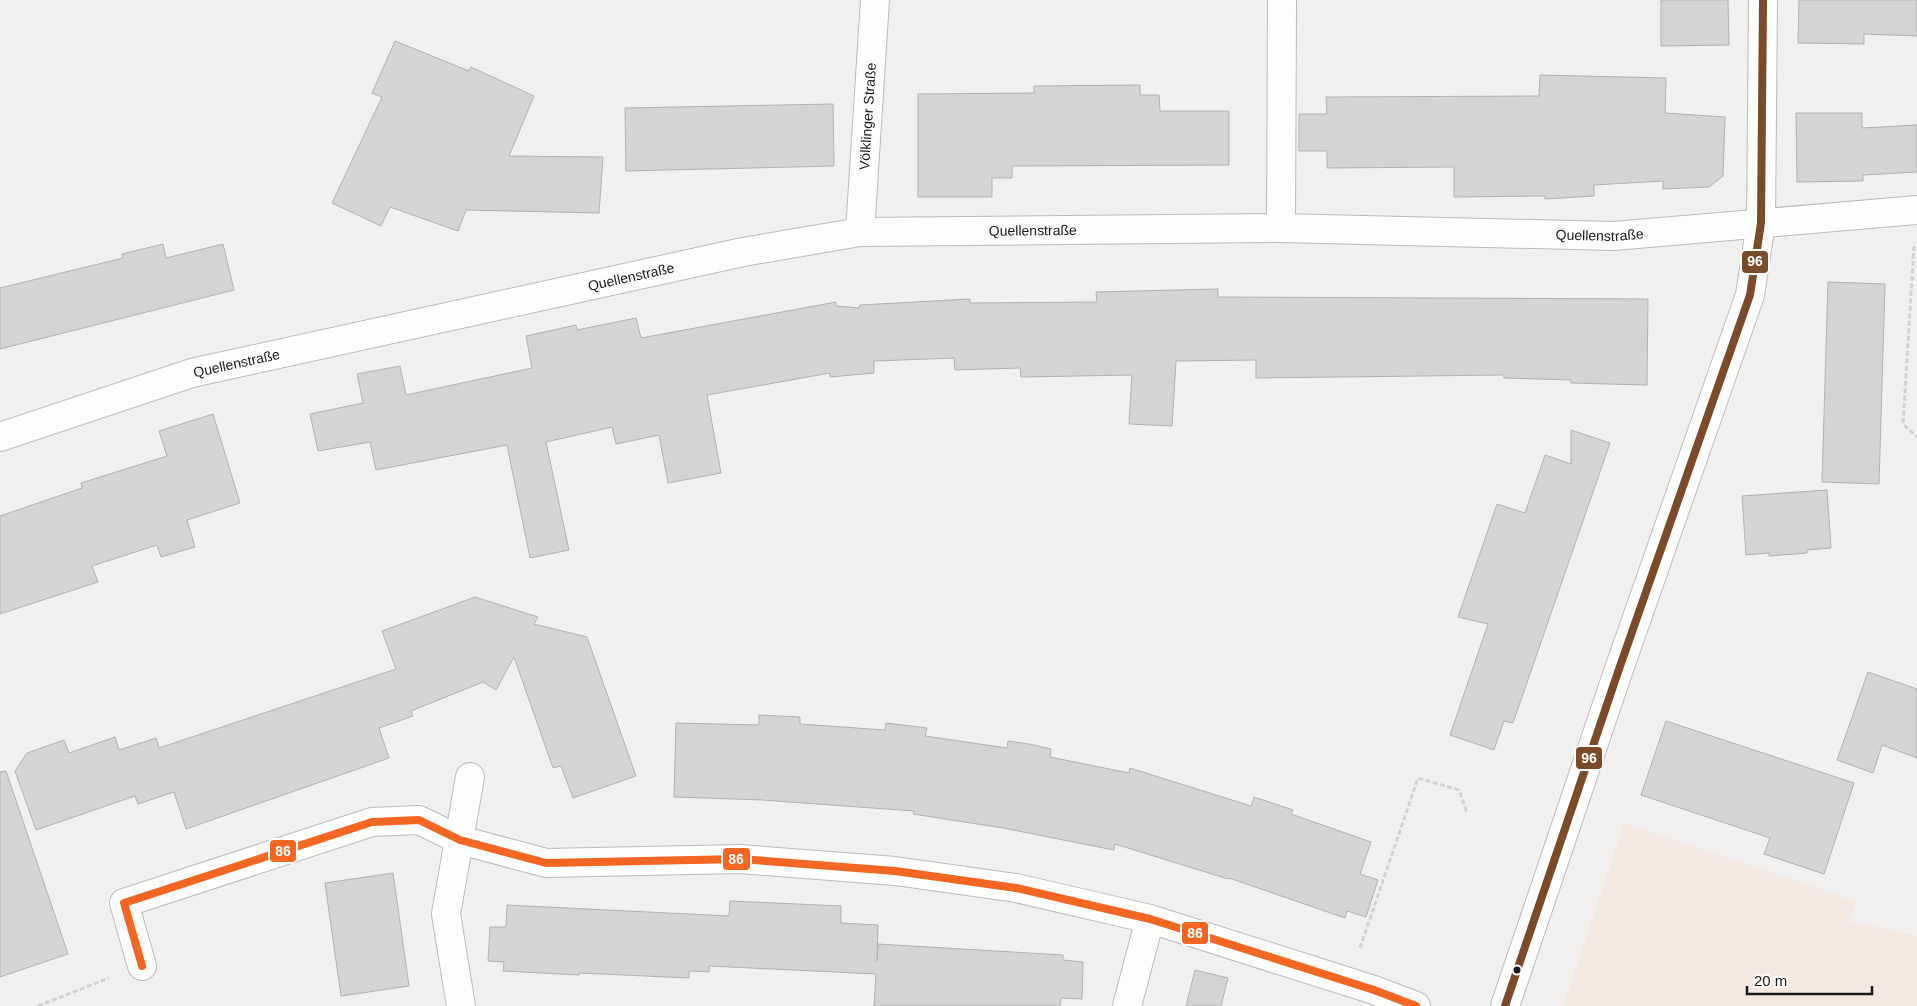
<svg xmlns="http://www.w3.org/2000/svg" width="1917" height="1006" font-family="Helvetica,sans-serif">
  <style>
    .education { fill: #f5e8e0 }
    .building { fill: #d6d4d3; stroke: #b2b1af }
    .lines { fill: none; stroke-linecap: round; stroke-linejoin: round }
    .minor-casing { stroke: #bcbab9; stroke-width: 30 }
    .path { stroke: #d1d1d0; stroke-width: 3; stroke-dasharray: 5 2.5; stroke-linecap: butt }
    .minor { stroke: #fdfdfc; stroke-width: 28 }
    .bus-1-casing { stroke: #fffefd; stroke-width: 11 }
    .bus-2-casing { stroke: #fffefd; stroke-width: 11 }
    .bus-1 { stroke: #f26522; stroke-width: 8 }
    .bus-2 { stroke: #7a4b2a; stroke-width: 8 }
    .bus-dot { fill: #1b1a18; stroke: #fffefd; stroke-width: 2 }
    .labels { text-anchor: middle; stroke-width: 5; stroke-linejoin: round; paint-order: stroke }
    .street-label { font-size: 14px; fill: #1b1a18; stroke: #fffefd }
    .line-badge { stroke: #fffefd; stroke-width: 2 }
    .badge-label { font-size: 14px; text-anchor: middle; font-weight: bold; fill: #fff }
  </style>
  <rect width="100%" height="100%" fill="#f2f0ee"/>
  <path class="education" d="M 1624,823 L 1856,901 L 1850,921 L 1917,936 L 1917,1006 L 1563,1006 Z"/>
  <path class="building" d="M 1661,0 L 1728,0 L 1729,45 L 1661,46 Z
    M 1799,0 L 1917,0 L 1917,36 L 1864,34 L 1864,44 L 1798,43 Z
    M 395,41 L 469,71 L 471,67 L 534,96 L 509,156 L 603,157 L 599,213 L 466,210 L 458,231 L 390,207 L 381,226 L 332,203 L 382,97 L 372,93 Z
    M 1540,75 L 1666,78 L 1665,113 L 1725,117 L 1723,176 L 1709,187 L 1663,189 L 1663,181 L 1594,185 L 1594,196 L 1545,199 L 1545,196 L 1454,197 L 1454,167 L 1327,168 L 1327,151 L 1299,151 L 1299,114 L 1327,114 L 1326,97 L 1539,96 Z
    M 1140,85 L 1140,95 L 1159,95 L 1160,111 L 1229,111 L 1229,165 L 1012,166 L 1012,178 L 992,178 L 992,197 L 918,197 L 918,94 L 1034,93 L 1034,86 Z
    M 833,104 L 834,166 L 626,171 L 625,108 Z
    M 1796,113 L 1862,113 L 1862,128 L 1917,125 L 1917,172 L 1863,175 L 1863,181 L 1797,182 Z
    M 163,244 L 166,258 L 223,244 L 234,290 L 0,349 L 0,288 L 123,258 L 122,254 Z
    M 1828,282 L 1885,284 L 1879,484 L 1822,482 Z
    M 1218,289 L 1218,297 L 1648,299 L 1647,385 L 1571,383 L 1571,380 L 1504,378 L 1504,375 L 1256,378 L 1256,360 L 1176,361 L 1172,426 L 1129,424 L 1132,375 L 1021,377 L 1020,368 L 955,370 L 954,358 L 874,361 L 874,373 L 830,377 L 830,373 L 707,395 L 721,473 L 668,483 L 659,435 L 616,444 L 612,427 L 546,442 L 569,550 L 530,558 L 507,445 L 376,470 L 370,442 L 318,451 L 310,414 L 363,403 L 357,374 L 400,366 L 406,395 L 532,368 L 526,336 L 576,325 L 577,330 L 636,318 L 641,338 L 836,302 L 836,306 L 859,308 L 860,305 L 970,299 L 970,303 L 1097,302 L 1096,292 Z
    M 213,414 L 240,503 L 187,520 L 195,547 L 161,557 L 157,545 L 92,566 L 98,582 L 0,614 L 0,516 L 82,488 L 81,483 L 167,456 L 159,431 Z
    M 1571,430 L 1610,443 L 1513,723 L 1504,721 L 1494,750 L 1450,735 L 1488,624 L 1458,617 L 1497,504 L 1525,513 L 1545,455 L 1571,464 Z
    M 1827,490 L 1831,548 L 1807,550 L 1807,553 L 1769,556 L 1769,553 L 1746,555 L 1742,496 Z
    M 475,597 L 538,617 L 534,624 L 587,637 L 636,776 L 573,798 L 561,766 L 553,768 L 514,657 L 496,690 L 483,682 L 411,711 L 413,716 L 379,728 L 389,758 L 186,829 L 174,792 L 138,804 L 135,796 L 36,830 L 15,771 L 27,753 L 64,740 L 69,753 L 115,737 L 119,750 L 156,738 L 159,748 L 396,669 L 382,631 Z
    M 1868,672 L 1917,689 L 1917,758 L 1882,745 L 1873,773 L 1837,760 Z
    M 759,715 L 800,717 L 800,724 L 885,730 L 886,723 L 927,728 L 925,736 L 1007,748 L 1008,741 L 1029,744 L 1051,749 L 1050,757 L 1129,773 L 1130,768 L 1251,806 L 1254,797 L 1293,810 L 1291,814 L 1371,842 L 1360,874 L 1378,880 L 1366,917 L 1347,911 L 1345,918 L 1229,878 L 1228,879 L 1115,844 L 1114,850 L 1003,828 L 913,814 L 914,811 L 762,800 L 674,797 L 676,723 L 759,725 Z
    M 1666,721 L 1854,783 L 1824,874 L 1764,854 L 1770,838 L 1641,795 Z
    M 6,771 L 68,954 L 0,977 L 0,772 Z
    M 393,873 L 409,986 L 341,996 L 325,883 Z
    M 730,901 L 841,906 L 841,923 L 878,925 L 877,961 L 878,944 L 1063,955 L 1063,960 L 1083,962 L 1082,999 L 1061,998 L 1060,1006 L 874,1006 L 876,974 L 709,966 L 709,972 L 689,971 L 689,978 L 579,973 L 579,975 L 503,971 L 504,962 L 488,961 L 490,927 L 506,927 L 507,905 L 729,916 Z
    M 1195,970 L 1228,978 L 1221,1006 L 1186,1006 Z"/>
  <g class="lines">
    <defs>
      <g id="minor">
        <path d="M 1281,228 L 1282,0"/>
        <path id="s1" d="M 860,232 L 875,0"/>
        <path id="s2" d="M 0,437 L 192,373 L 743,252 L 860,232 L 1281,228 L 1614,236 L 1917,210"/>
        <path d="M 142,966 L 124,903 L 372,822 L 419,820 L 460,840 L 546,863 L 740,859 L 895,871 L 1016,888 L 1150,919 L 1374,990 L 1416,1006"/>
        <path d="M 461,1006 L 446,914 L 470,777"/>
        <path d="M 1127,1006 L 1150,919"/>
        <path d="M 1505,1006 L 1618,672 L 1750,295 L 1761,223 L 1763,0"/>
      </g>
    </defs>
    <use href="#minor" class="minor-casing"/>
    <path class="path" d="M 1914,246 L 1903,424 L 1917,437
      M 1360,948 L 1418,778 L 1459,790 L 1467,813
      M 38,1006 L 109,978"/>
    <use href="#minor" class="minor"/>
    <defs>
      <path id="bus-1" d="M 142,966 L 124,903 L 372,822 L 419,820 L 460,840 L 546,863 L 740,859 L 895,871 L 1016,888 L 1150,919 L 1374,990 L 1416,1006"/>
      <path id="bus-2" d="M 1505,1006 L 1618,672 L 1750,295 L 1761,223 L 1763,0"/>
    </defs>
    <use href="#bus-1" class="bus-1-casing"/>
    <use href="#bus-2" class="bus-2-casing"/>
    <use href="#bus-1" class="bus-1"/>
    <use href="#bus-2" class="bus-2"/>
  </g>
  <circle class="bus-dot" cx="1517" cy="970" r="4.5"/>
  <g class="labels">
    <g class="street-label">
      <text dy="5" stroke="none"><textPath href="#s1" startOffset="116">Völklinger Straße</textPath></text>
      <text dy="5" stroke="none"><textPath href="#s2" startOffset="1058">Quellenstraße</textPath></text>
      <text dy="5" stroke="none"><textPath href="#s2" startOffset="1625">Quellenstraße</textPath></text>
      <text dy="5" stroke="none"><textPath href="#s2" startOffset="652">Quellenstraße</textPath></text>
      <text dy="5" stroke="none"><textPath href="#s2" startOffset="248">Quellenstraße</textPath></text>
    </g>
  </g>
  <g class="line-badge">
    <rect x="1741" y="250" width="28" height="24" rx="5" fill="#7a4b2a"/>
    <rect x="1575" y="746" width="28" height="24" rx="5" fill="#7a4b2a"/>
    <rect x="269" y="839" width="28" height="24" rx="5" fill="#f26522"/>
    <rect x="722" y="847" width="29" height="24" rx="5" fill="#f26522"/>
    <rect x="1181" y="921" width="28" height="24" rx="5" fill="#f26522"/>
  </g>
  <g class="badge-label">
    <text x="1755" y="266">96</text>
    <text x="1589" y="763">96</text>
    <text x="283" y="856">86</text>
    <text x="736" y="864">86</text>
    <text x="1195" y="938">86</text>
  </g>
  <path d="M1747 986v8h125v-8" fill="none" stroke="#1b1a18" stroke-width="2.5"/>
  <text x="1754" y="986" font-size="15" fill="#1b1a18" stroke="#fffefd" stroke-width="4" paint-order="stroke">20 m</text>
</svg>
